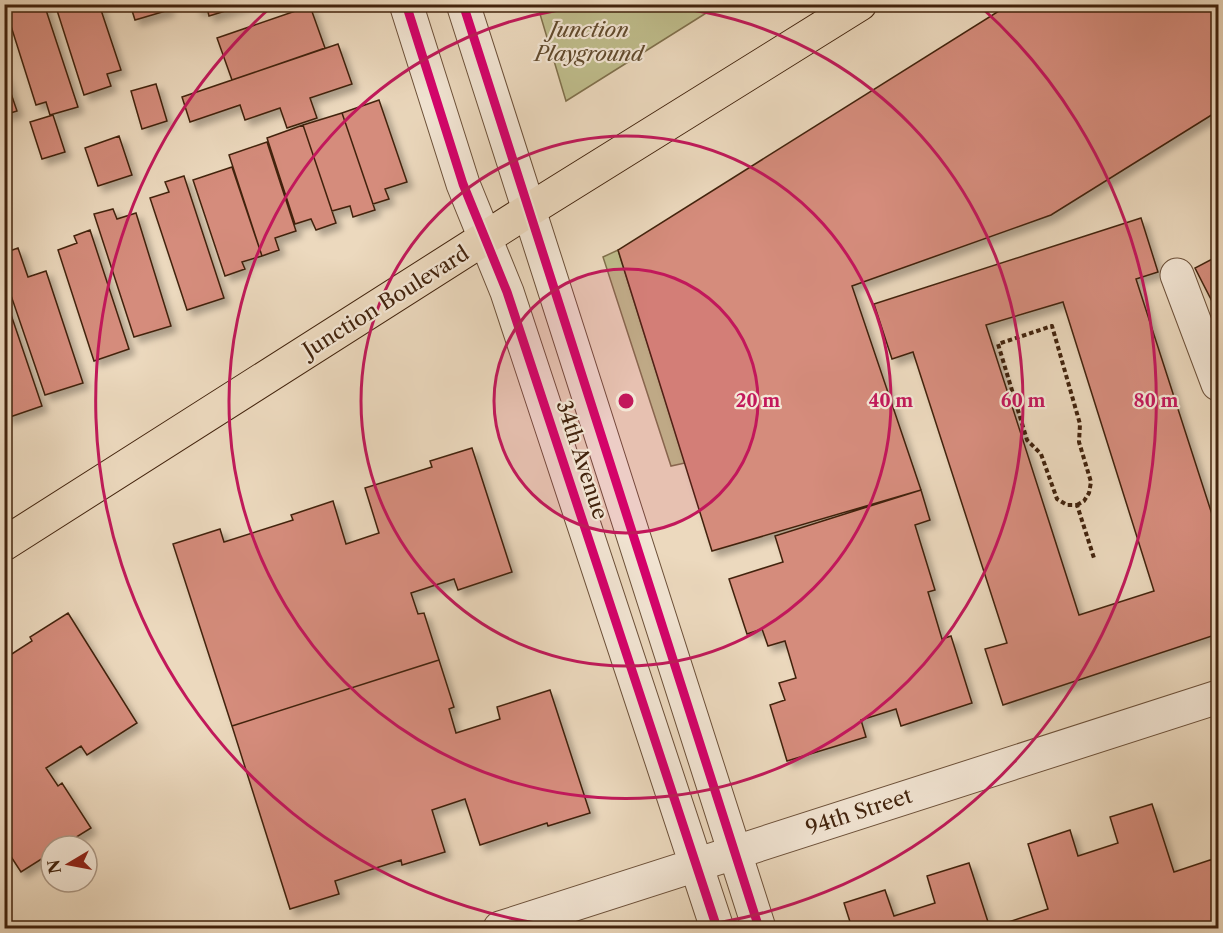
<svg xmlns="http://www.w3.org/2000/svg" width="1223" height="933" font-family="'Libre Caslon Text',serif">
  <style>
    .green { fill: #bfbd8c; stroke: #80704c; stroke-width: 1.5 }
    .building { fill: #d58c7b; stroke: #42230d; stroke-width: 1.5; fill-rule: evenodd; filter: url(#shadow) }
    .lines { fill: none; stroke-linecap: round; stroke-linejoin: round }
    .minor-casing { stroke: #6c5039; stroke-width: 35 }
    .major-casing { stroke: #42230d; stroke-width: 35 }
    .path { stroke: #42230d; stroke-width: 4; stroke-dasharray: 4.5 3; stroke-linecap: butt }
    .minor { stroke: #f3e6d5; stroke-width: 33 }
    .major { stroke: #ecd9be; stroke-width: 33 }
    .cycleway-casing { stroke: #f3e6d5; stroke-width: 13 }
    .cycleway { stroke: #d6006c; stroke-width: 9 }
    .ring { fill: none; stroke: #c2185b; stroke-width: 3 }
    .labels { text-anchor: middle; stroke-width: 4.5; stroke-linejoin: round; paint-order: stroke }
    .park-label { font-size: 21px; font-style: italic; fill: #614a2d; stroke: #f3e6d5 }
    .street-label { font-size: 21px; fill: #42230d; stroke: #f3e6d5 }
    .centre { fill: #c2185b; stroke: #f3e6d5; stroke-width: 3 }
    .ring-label { font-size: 18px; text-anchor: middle; font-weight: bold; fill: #c2185b; stroke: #f3e6d5; stroke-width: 4.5; stroke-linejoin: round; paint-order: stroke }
  </style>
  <defs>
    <filter id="shadow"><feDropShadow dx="5.5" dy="5.5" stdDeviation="3" flood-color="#0004"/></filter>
  </defs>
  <rect width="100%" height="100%" fill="#ecd9be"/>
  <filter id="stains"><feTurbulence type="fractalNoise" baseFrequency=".00333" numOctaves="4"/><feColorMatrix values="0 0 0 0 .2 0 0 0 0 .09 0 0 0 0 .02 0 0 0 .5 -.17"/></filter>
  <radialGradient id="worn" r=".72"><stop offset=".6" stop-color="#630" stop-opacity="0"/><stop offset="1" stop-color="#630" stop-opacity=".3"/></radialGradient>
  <path class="green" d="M 537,4 L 719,4 L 719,5 L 566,101 Z
    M 618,250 L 685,463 L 671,466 L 603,257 Z"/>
  <path class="building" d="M 4,4 L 44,4 L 78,107 L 50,115 L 46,102 L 36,105 Z
    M 55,4 L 99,4 L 121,70 L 107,74 L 111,86 L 84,95 Z
    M 130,4 L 167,4 L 169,10 L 135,20 Z
    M 195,4 L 248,4 L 209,16 L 207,8 L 197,11 Z
    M 1010,4 L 1218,4 L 1218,111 L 1051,215 L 852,286 L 921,490 L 712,551 L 618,250 Z
    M 310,6 L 325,48 L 232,80 L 217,38 Z
    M 338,44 L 352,84 L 310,98 L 317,118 L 287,128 L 280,108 L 245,120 L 240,105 L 190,122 L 182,97 Z
    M 4,73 L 17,111 L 4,115 Z
    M 156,84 L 167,121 L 142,129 L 131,91 Z
    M 379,100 L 407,182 L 385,189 L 389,199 L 373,204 L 342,113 Z
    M 342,113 L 375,210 L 353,217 L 350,206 L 332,211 L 303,125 Z
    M 53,115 L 65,152 L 42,159 L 30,122 Z
    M 303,125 L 336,223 L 316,230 L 311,219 L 295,224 L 267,138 Z
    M 119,136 L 132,175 L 98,186 L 85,148 Z
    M 267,142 L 296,231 L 275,238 L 279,250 L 262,256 L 229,155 Z
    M 232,167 L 262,256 L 242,262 L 245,269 L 225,276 L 193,180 Z
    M 184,176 L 224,298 L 187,310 L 150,198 L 169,192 L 165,182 Z
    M 113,209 L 117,219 L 136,213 L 171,326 L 134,337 L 94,214 Z
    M 1141,218 L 1158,272 L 1136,279 L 1218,533 L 1218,634 L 1003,705 L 985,649 L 1007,643 L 913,352 L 892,359 L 874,304 ZM 1063,302 L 1154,591 L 1079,615 L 986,325 Z
    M 90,230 L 129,349 L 94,361 L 58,250 L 77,243 L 74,236 Z
    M 18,248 L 28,277 L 46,271 L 83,383 L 45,395 L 4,275 L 4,253 Z
    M 1218,256 L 1218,313 L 1195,268 Z
    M 4,294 L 42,406 L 7,418 L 4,410 Z
    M 472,448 L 512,572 L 458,590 L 454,579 L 411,593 L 418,614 L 424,613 L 439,660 L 232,726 L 173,544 L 220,529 L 224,542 L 293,520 L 291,515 L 333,501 L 346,544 L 379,533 L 365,488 L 432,467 L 430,461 Z
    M 921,490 L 930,520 L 915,525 L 935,590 L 928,592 L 942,639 L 951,636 L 972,703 L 901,726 L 896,709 L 861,720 L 866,737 L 787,761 L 770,705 L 785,700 L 779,683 L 796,678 L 785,641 L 768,646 L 762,629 L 747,634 L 729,579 L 783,562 L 775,536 Z
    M 68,613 L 137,723 L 87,755 L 81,746 L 46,768 L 58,786 L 62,783 L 91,828 L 62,846 L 51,846 L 51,853 L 21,872 L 4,846 L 4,659 L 32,641 L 30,637 Z
    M 439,660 L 454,707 L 449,709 L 456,733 L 500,719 L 497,707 L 550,690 L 590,813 L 548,826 L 547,823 L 480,845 L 465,799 L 432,810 L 445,852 L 402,865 L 401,860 L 335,881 L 339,894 L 290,909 L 232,726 Z
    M 1152,804 L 1174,872 L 1213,859 L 1218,878 L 1218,928 L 852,928 L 844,903 L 885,890 L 894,916 L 935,903 L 927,876 L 969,863 L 990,928 L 1048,909 L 1028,844 L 1070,830 L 1078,856 L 1118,843 L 1110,817 Z"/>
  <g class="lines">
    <defs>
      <path id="minor" d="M 406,4 L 463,184 L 507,292 L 717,928
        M 463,4 L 759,928
        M 1177,275 L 1218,384
        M 500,928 L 1218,697"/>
      <path id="major" d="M 4,544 L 529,210 L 860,4"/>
    </defs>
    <use href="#minor" class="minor-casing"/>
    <use href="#major" class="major-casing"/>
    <path class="path" d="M 1077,505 L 1084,501 L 1089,493 L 1091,482 L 1079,442 L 1080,424 L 1052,326 L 998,344 L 1027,440 L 1041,454 L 1057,499 L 1067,505 L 1077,505 L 1094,558"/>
    <use href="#minor" class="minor"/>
    <use href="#major" class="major"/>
    <defs>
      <path id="cycleway" d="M 406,4 L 463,184 L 507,292 L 717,928
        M 463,4 L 759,928"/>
    </defs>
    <use href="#cycleway" class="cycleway-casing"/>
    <use href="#cycleway" class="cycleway"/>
  </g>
  <circle cx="626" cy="401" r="132" fill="#c2185b" fill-opacity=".12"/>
  <g class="ring">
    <circle cx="626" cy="401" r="132"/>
    <circle cx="626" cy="401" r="265"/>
    <path d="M647 5A397 397 0 1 1 605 5"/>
    <path d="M571 928A530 530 0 0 1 271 7M981 7A530 530 0 0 1 681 928"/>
  </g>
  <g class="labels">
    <g class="park-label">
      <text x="589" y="37">Junction<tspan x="589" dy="24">Playground</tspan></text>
    </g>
    <g class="street-label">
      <text transform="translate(386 302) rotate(-32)" y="7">Junction Boulevard</text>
      <text transform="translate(582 460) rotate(72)" y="7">34th Avenue</text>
      <text transform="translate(859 812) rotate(-18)" y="7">94th Street</text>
    </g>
  </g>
  <circle cx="626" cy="401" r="9" class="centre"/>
  <g class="ring-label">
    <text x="758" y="407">20 m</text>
    <text x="891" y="407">40 m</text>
    <text x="1023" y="407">60 m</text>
    <text x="1156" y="407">80 m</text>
  </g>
  <rect width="1223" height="933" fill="none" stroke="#ecd9be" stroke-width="24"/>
  <rect x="6" y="6" width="1211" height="921" fill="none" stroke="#42230d" stroke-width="3"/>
  <rect x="12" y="12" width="1199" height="909" fill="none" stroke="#42230d" stroke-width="1.5"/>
  <g transform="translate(69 864) rotate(260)"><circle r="28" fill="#f3e6d5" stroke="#ac9885" stroke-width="1.5"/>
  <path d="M0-4.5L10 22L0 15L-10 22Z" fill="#8f2418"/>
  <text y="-9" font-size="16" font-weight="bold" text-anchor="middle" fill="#42230d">N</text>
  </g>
  <rect width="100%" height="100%" filter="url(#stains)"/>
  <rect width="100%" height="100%" fill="url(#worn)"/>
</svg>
